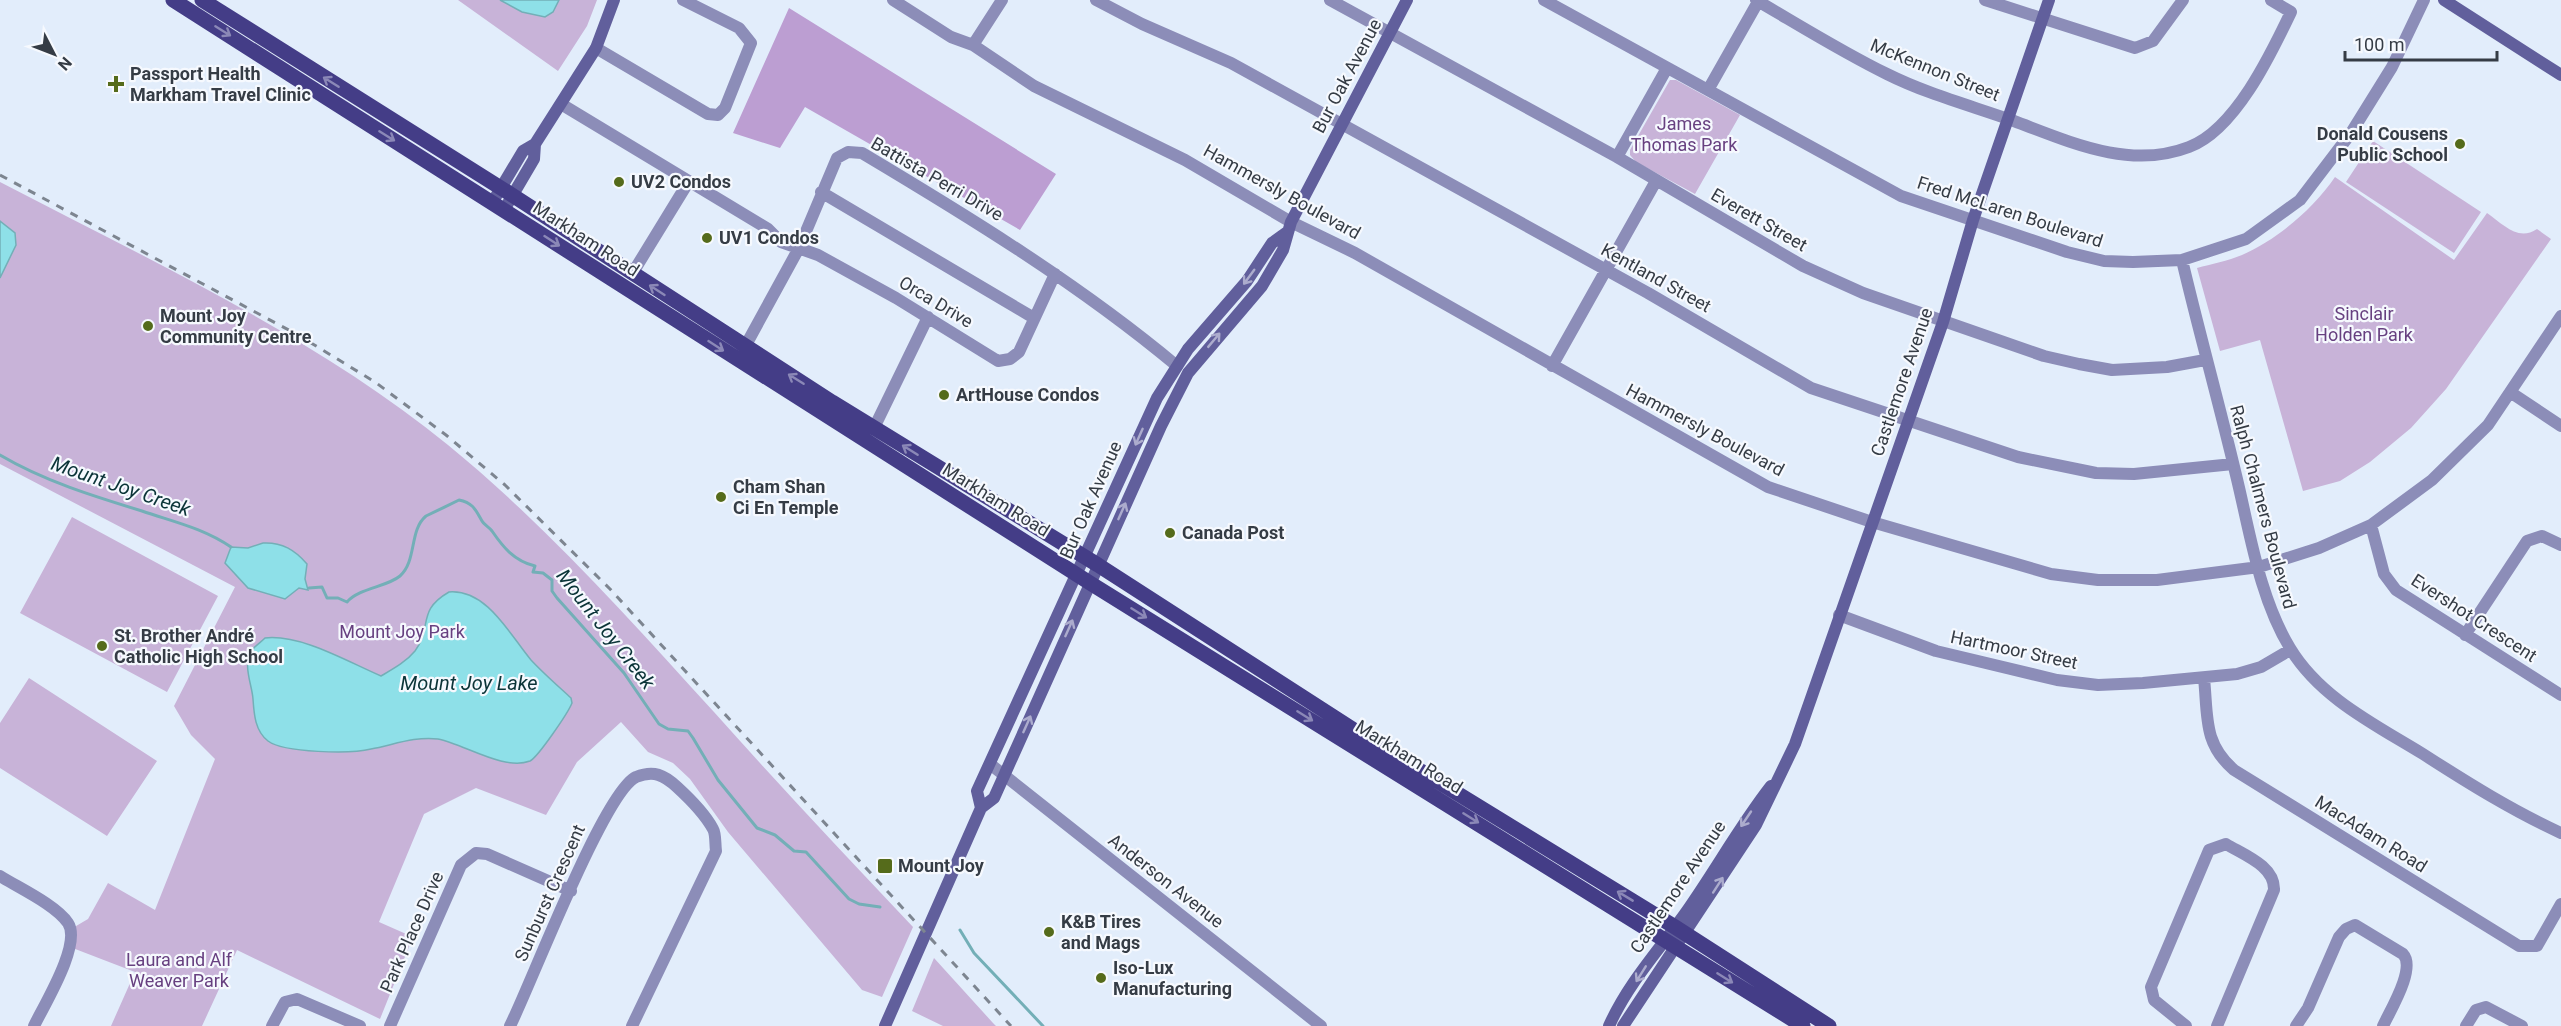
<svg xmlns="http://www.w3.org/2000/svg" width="2561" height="1026" font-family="Roboto,sans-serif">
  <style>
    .green { fill: #c8b3d8 }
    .forest { fill: #bc9ed2 }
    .water { fill: #8ee0e8; stroke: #73afb7; stroke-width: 1.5 }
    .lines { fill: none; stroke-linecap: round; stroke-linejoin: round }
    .stream { stroke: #73afb7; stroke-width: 3 }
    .street { stroke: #8c8db8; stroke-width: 12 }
    .secondary { stroke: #615f9c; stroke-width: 12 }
    .primary { stroke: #443d87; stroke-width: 15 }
    .rail { stroke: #7d8590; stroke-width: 3; stroke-dasharray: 8 8; stroke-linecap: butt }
    .oneway { stroke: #8b88b7 }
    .oneway2 { stroke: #acaccd }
    .poi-dot { fill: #556b1b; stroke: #f6f9fe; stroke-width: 2 }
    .labels { text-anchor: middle; stroke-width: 4.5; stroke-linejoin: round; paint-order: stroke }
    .street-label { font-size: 18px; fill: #353c45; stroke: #f6f9fe }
    .poi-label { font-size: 18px; font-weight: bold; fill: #353c45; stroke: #f6f9fe; text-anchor: start }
    .park-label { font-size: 18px; fill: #674080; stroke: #f6f9fe }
    .water-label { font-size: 20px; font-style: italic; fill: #0b3438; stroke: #f6f9fe }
  </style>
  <rect width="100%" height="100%" fill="#e2edfb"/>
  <path class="green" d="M 458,0 L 597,0 L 587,26 L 558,71 Z
    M 1670,80 L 1676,80 L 1740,115 L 1695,194 L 1636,162 L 1630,155 L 1630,150 Z
    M 2373,141 L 2481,212 L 2454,253 L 2346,182 Z
    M 2335,177 L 2454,260 L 2487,213 C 2503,224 2518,242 2537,229 L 2551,239 L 2446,389 L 2411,428 L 2370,462 L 2340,481 L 2303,491 L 2260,340 L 2220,351 L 2197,268 C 2211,264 2228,261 2242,255 C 2278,239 2313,209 2335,177 Z
    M 0,182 C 150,260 317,338 448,445 C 546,525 629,619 714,712 C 779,785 846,856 913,927 L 882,997 L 862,990 L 728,832 L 690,779 L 673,763 L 648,752 L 621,722 L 577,762 L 546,815 L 476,788 L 424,814 L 379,922 L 413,937 L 380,1019 L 237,950 L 202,1026 L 111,1026 L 135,972 L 70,947 L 71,929 L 88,919 L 108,883 L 155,910 L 215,759 L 191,735 L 174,706 L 235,587 L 0,464 Z
    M 72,517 L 218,596 L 167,692 L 20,613 Z
    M 29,678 L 157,761 L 107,836 L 0,768 L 0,723 Z
    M 934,958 L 993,1023 L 996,1026 L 943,1026 L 912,1011 Z"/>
  <path class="forest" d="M 789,8 L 1056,174 L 1020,230 L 805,107 L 780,148 L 733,133 Z"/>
  <path class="water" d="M 500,0 L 559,0 L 553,12 L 545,17 L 522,12 Z
    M 0,221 L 15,233 L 16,245 L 0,278 Z
    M 263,543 C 282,542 295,550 307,564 L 305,579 L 308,590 L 299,588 L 285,599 L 248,588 L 225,563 L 231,547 L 248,548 Z
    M 449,592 C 487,589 510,635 531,660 C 543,673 558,686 571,698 L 572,703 C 568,713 538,757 530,761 C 504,771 464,744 438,739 C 415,736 393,745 371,749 C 351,754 284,753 268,741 C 255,731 254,714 253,699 C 252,684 242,665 252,650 C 255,646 261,642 265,638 C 301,634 348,662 381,676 C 393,669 406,662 415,651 C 433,627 416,611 449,592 Z"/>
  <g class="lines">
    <path class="stream" d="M 0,455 C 44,481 93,496 142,511 C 174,522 203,528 231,547
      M 309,588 L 322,587 L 327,598 L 338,598 L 347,602 C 359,588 387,587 400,576 C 417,561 409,530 426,516 C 430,514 453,503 459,500 C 474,503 476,511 482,521 C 484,525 489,527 492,531 C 503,547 514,561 535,566 L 533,572 L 543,573 L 552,580 L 552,591 L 557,598 L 624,673 L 659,724 L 668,729 L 688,731 L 693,738 L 718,780 L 757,828 L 775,835 L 794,851 L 806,852 L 849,899 L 859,904 L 880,907
      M 960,930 L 974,953 L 1043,1026"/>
    <path class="street" d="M 893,0 L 951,37 L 973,45 L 1034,86 L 1185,160 L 1291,222 L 1355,253 L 1768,487 L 1872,522 L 2051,574 L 2098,580 L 2157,580 L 2259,567 L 2319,548 L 2371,525 L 2432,480 L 2488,425 L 2561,316
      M 1096,0 L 1142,24 L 1231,63 L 1648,293 L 1811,388 L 2018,457 L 2096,473 L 2134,474 L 2233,464
      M 1330,0 L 1617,157 L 1803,266 L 1863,293 L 2044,356 L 2079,364 L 2112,370 L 2167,367 L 2205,360
      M 1544,0 L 1901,196 L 2067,252 L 2104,261 L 2133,262 L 2182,260 L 2246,239 L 2300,200 L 2351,133 L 2392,67 L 2424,0
      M 1756,0 C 1799,25 1842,52 1887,74 C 1927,94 1972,106 2014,121 C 2070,142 2130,170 2189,147 C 2235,130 2271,54 2291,12 L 2271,0
      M 1985,0 L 2135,48 L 2153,41 L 2183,0
      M 973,45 L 1002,0
      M 596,48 L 708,114 L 718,115 L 725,108 L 751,43 L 739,28 L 683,0
      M 1708,90 L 1759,0
      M 561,104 L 768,229 L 781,242 L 818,255 L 896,298 L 998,361 L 1010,359 L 1019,352 L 1055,274
      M 1617,157 L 1667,68
      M 821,192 L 1034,318
      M 2182,260 C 2199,332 2219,403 2236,475 C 2250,532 2259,597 2290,648 C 2320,698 2376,725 2423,754 C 2468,783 2513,811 2561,833
      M 632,274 L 689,181
      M 741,354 L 799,248 L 837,158 L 848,152 L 862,153 C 971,218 1080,285 1177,366
      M 1552,366 L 1656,181
      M 2510,392 L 2561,426
      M 874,428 L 928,317
      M 2371,525 L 2384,574 L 2396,590 L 2561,695
      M 1839,615 L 1936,651 L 2057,680 L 2098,685 L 2143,683 L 2237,674 L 2261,667 L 2290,650
      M 2465,635 L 2527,541 L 2542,536 L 2561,545
      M 2204,678 C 2208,717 2203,743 2234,770 L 2519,946 L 2537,946 L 2561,904
      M 990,764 L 1321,1026
      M 0,876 C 19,888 56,905 68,923 C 82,944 44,1005 34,1026
      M 272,1026 L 285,1002 L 297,999 L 360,1026
      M 390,1026 L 461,865 L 476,853 L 487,854 L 571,891
      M 510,1026 C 531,984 604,792 636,777 C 654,770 664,775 677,787 C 689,798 705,814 713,829 C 716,834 715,844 716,851 L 632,1026
      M 2186,1026 L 2154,1000 L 2151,987 L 2209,850 L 2226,844 C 2244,855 2275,866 2274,890 L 2217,1026
      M 2296,1026 L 2308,1008 L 2339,937 L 2346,929 L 2355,925 L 2403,954 C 2416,968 2391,1009 2383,1026
      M 2466,1026 L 2476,1010 L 2486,1007 L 2522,1026"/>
    <path class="secondary" d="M 2444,0 L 2561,75
      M 492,203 L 523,151 L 535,144
      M 504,210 L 534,159 L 535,144 L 596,48 L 614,0
      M 981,808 L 977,791 L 1157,398 L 1188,349 L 1247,281 L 1272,243 L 1286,233
      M 885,1026 L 981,808 L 994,798 L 1161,426 L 1188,373 L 1262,286 L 1283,250 L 1291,222 L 1407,0
      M 1609,1026 C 1627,985 1658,951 1684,915 C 1714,873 1739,827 1771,786
      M 1623,1026 L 1756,825 L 1795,744 L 1943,322 L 1973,220 L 2049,0"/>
    <path class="primary" d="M 173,0 L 1090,583 L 1803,1026
      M 202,0 L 512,195 L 832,402 L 1098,565 L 1354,730 L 1675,927 L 1829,1026"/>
    <path class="rail" d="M 0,175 L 298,335 L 375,382 L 446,435 L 505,485 L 610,589 L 1011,1026"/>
  </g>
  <defs><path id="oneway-shaft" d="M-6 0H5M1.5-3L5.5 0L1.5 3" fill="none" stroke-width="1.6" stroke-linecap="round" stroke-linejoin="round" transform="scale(1.5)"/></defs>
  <g class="oneway">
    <use href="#oneway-shaft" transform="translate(223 31) rotate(32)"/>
    <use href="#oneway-shaft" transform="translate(331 82) rotate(-148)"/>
    <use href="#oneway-shaft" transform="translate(387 136) rotate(32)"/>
    <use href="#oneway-shaft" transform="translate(552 241) rotate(33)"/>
    <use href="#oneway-shaft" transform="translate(657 290) rotate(-147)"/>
    <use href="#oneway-shaft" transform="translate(716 346) rotate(33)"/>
    <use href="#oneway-shaft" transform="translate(796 379) rotate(-148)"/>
    <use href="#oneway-shaft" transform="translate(910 450) rotate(-148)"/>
    <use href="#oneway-shaft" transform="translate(1139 613) rotate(32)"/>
    <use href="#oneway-shaft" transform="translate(1305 716) rotate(32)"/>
    <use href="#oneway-shaft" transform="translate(1471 818) rotate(32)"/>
    <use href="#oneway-shaft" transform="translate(1625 896) rotate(-149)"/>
    <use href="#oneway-shaft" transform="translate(1725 978) rotate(32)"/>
  </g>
  <g class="oneway2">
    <use href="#oneway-shaft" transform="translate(1249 277) rotate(126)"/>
    <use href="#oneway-shaft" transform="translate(1214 340) rotate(-50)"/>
    <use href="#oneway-shaft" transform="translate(1139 437) rotate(114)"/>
    <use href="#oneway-shaft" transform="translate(1122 511) rotate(-66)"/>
    <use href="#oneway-shaft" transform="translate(1069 628) rotate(-66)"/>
    <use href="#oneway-shaft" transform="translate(1027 724) rotate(-66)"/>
    <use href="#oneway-shaft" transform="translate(1746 819) rotate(124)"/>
    <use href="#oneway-shaft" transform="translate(1718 885) rotate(-57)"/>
    <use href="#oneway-shaft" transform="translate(1641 974) rotate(122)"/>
  </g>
  <g class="poi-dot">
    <path d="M113 75h6v6h6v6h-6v6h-6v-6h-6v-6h6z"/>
    <circle cx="2460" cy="144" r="6"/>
    <circle cx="619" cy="182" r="6"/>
    <circle cx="707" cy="238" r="6"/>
    <circle cx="148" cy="326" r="6"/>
    <circle cx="944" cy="395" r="6"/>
    <circle cx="721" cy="497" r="6"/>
    <circle cx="1170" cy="533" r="6"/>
    <circle cx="102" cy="646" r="6"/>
    <rect x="877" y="858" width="16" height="16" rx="3"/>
    <circle cx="1049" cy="932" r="6"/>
    <circle cx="1101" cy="978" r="6"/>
  </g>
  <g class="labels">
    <g class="street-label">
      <text transform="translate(1935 70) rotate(22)" y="6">McKennon Street</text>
      <text transform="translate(1347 76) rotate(-62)" y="6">Bur Oak Avenue</text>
      <text transform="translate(937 179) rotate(30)" y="6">Battista Perri Drive</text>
      <text transform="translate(1282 192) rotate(29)" y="6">Hammersly Boulevard</text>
      <text transform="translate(2010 212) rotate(18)" y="6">Fred McLaren Boulevard</text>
      <text transform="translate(1759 220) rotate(30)" y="6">Everett Street</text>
      <text transform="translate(586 239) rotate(33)" y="6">Markham Road</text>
      <text transform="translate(1656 278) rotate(29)" y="6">Kentland Street</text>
      <text transform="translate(936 302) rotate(31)" y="6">Orca Drive</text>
      <text transform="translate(1902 382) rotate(-71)" y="6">Castlemore Avenue</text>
      <text transform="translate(1705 430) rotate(28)" y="6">Hammersly Boulevard</text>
      <text transform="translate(996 500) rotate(32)" y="6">Markham Road</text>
      <text transform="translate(1091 500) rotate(-66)" y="6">Bur Oak Avenue</text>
      <text transform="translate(2263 507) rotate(75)" y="6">Ralph Chalmers Boulevard</text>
      <text transform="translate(2474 618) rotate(33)" y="6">Evershot Crescent</text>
      <text transform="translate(2014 650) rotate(12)" y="6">Hartmoor Street</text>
      <text transform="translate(1409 757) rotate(32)" y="6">Markham Road</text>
      <text transform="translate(2371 834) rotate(32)" y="6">MacAdam Road</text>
      <text transform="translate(1166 881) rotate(38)" y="6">Anderson Avenue</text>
      <text transform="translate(1678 887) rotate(-56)" y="6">Castlemore Avenue</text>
      <text transform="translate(550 893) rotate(-66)" y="6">Sunburst Crescent</text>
      <text transform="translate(412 932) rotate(-66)" y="6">Park Place Drive</text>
    </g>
    <g class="poi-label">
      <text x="130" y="80">Passport Health<tspan x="130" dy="21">Markham Travel Clinic</tspan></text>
      <text x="2448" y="140" text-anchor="end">Donald Cousens<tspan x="2448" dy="21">Public School</tspan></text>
      <text x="631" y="188">UV2 Condos</text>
      <text x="719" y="244">UV1 Condos</text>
      <text x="160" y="322">Mount Joy<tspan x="160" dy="21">Community Centre</tspan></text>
      <text x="956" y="401">ArtHouse Condos</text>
      <text x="733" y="493">Cham Shan<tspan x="733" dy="21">Ci En Temple</tspan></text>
      <text x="1182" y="539">Canada Post</text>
      <text x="114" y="642">St. Brother André<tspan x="114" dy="21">Catholic High School</tspan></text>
      <text x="898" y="872">Mount Joy</text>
      <text x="1061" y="928">K&amp;B Tires<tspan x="1061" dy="21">and Mags</tspan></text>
      <text x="1113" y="974">Iso-Lux<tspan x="1113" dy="21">Manufacturing</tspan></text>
    </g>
    <g class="park-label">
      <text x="1684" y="130">James<tspan x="1684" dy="21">Thomas Park</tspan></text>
      <text x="2364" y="320">Sinclair<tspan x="2364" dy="21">Holden Park</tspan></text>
      <text x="402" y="638">Mount Joy Park</text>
      <text x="179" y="966">Laura and Alf<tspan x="179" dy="21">Weaver Park</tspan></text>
    </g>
    <g class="water-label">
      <text transform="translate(121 486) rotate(19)" y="7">Mount Joy Creek</text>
      <text transform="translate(606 629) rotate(52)" y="7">Mount Joy Creek</text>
      <text x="469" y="690">Mount Joy Lake</text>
    </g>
  </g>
  <g transform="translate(54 54) rotate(132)" stroke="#f6f9fe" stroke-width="4.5" paint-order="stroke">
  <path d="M0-4.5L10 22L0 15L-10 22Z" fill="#353c45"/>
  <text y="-9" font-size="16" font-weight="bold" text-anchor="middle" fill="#353c45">N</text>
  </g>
  <path d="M2345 51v9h152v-9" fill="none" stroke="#353c45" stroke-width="3"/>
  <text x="2354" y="51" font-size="18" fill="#353c45" stroke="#f6f9fe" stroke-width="4.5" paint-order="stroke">100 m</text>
</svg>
